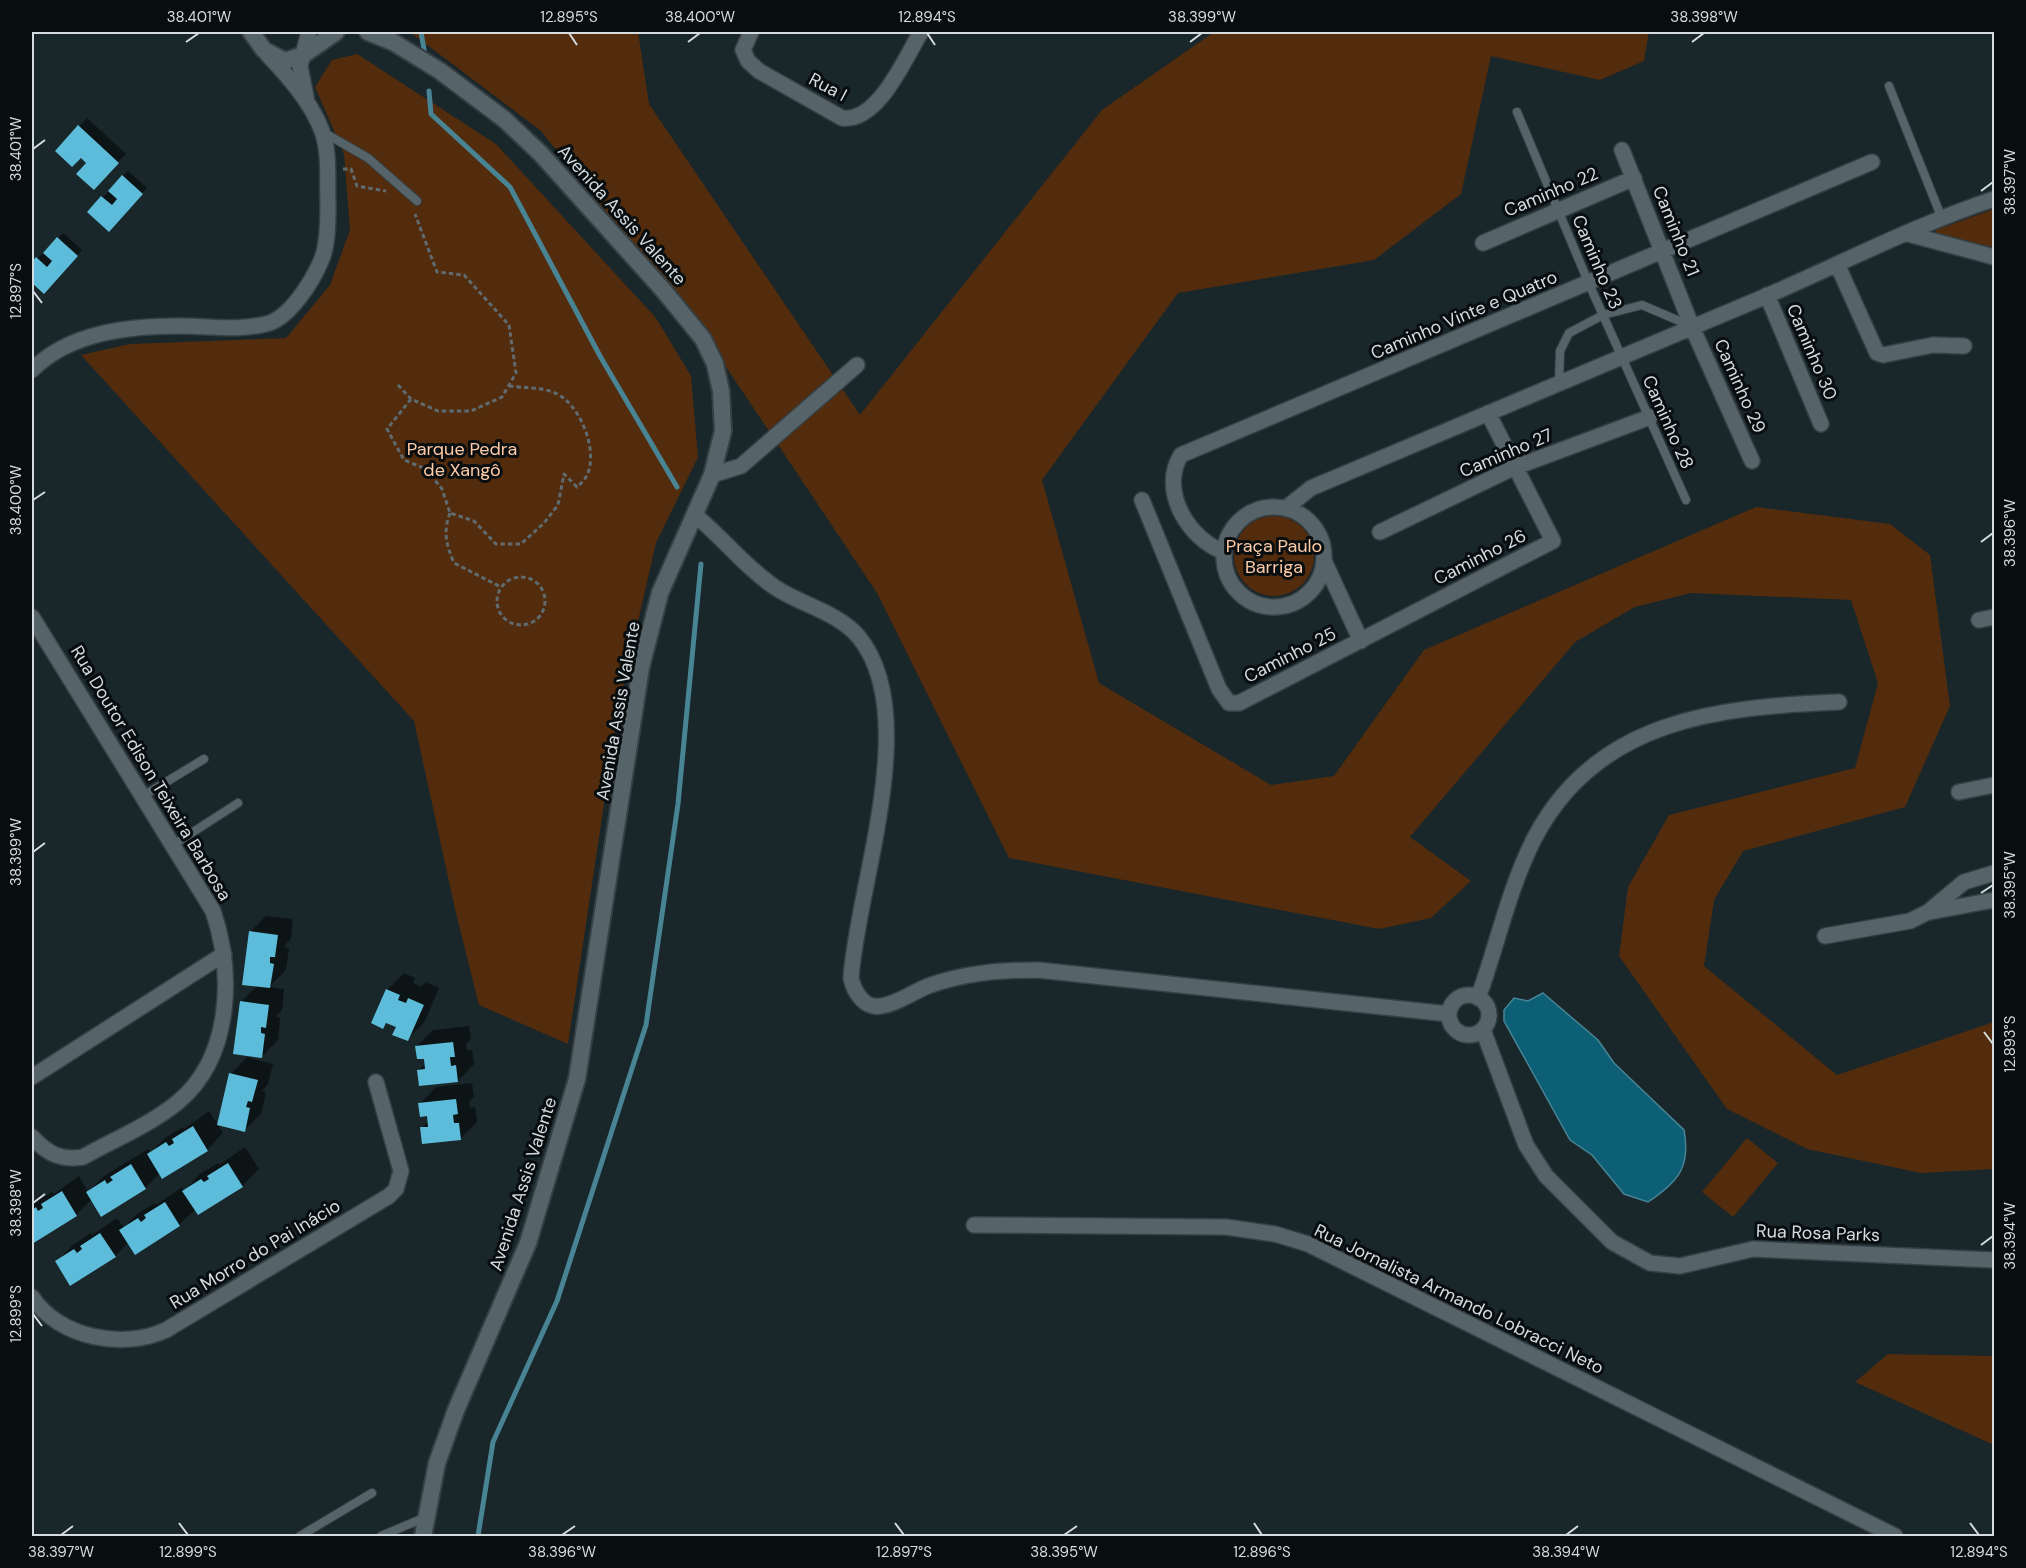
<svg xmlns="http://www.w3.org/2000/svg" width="2026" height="1568" font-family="'DM Sans',sans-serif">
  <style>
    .green { fill: #522c0d }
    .water { fill: #0c5f74; stroke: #488494; stroke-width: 1.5 }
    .shadow { fill: #0007 }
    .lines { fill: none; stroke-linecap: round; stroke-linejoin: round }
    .stream { stroke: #488494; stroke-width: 5 }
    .building { fill: #5dbcd9 }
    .service-casing { stroke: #364044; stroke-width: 10 }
    .minor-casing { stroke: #364044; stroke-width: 18 }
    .secondary-casing { stroke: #364044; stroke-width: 20 }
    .path { stroke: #606b6f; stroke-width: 3; stroke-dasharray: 4.5 3; stroke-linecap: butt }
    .service { stroke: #566469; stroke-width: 8 }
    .minor { stroke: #566469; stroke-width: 15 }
    .secondary { stroke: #566469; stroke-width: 16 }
    .ticks { fill: none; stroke: #d4dcdf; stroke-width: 2 }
    .labels { text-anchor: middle; stroke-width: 6; stroke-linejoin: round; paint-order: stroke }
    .street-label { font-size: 18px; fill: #d4dcdf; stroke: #080e10 }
    .park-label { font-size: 18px; fill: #ffcaa6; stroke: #080e10 }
    .neatline { fill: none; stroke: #d4dcdf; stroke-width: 2 }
    .ticks-label { font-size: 15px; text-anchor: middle; fill: #d4dcdf }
  </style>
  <rect width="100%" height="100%" fill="#19262a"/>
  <path class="green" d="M 410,32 L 638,32 L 649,104 L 860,415 L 1102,110 L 1214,32 L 1649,32 L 1644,61 L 1600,80 L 1491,56 L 1461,194 L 1374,260 L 1178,293 L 1042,480 L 1099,683 L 1271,785 L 1334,776 L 1424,650 L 1756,507 L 1890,524 L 1930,555 L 1950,706 L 1905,807 L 1743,851 L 1714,900 L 1704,966 L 1837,1075 L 1994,1022 L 1994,1169 L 1921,1173 L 1807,1149 L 1727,1109 L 1619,956 L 1628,887 L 1669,815 L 1855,768 L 1878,683 L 1851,600 L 1691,593 L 1635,607 L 1575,642 L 1410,837 L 1471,881 L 1431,918 L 1379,929 L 1009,858 L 877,593 L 708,340 L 541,131 Z
    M 357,54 L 496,144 L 656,318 L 691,376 L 698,457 L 656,543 L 619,704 L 568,1044 L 479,1005 L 455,909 L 414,721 L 81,355 L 130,344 L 286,338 L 330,285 L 350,230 L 344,154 L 315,87 L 332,60 Z
    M 1994,209 L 1994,247 L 1936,237 L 1936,230 Z
    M1234 556a40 40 0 1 1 80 0a40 40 0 1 1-80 0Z
    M 1747,1138 L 1778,1163 L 1733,1217 L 1702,1192 Z
    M 1888,1354 L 1994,1356 L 1994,1445 L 1855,1382 Z"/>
  <path class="water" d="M 1543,993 L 1598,1040 L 1614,1063 L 1684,1130 C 1691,1167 1678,1182 1648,1202 L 1624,1194 L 1592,1155 L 1570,1140 L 1504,1021 L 1504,1010 L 1514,998 L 1528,1001 Z"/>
  <path class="shadow" d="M 87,118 L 126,154 L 101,180 L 81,156 L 57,151 Z
    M 128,171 L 147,188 L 114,225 L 89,212 Z
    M 63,233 L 82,250 L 44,291 L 32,281 L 32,264 Z
    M 266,916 L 293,919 L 291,939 L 285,945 L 285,947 L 289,948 L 286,970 L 269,987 L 284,989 L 282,1010 L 277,1015 L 276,1017 L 280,1018 L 278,1040 L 261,1057 L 241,1002 L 258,985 L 250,932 Z
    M 404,973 L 415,978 L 413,983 L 421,987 L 426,982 L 439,988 L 424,1023 L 407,1039 L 397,1026 L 388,1022 L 383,1027 L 373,1023 L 387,990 Z
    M 469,1026 L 471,1039 L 466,1044 L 467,1050 L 472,1050 L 474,1064 L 458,1081 L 419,1070 L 426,1063 L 425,1057 L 417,1046 L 433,1030 Z
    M 247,1057 L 273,1064 L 268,1084 L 262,1091 L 266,1092 L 261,1114 L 244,1130 L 231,1074 Z
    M 472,1083 L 474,1097 L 469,1101 L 470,1108 L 475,1107 L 477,1122 L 461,1138 L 421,1128 L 429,1121 L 428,1115 L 420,1104 L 436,1087 Z
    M 209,1111 L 223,1133 L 207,1150 L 160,1173 L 146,1187 L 102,1215 L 92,1199 L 76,1215 L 32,1242 L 32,1206 L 34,1203 L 52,1192 L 54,1194 L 79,1176 L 88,1192 L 104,1176 L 148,1149 L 150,1153 L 165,1138 L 183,1127 L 184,1129 Z
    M 245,1147 L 259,1169 L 242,1186 L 196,1209 L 179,1225 L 129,1242 L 115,1256 L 57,1261 L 73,1245 L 91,1233 L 92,1235 L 117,1218 L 124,1228 L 137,1214 L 155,1203 L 156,1205 L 182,1187 L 184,1191 L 200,1174 L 218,1163 L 219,1165 Z"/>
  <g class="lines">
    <path class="stream" d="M 421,32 L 425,55
      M 429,91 L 431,114 L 510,187 L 600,356 L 677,487
      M 478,1536 L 493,1442 L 557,1301 L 646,1025 L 678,804 L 701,564"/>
  </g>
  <path class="building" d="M 78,125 L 119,163 L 94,190 L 76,174 L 86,163 L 81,158 L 72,167 L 55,151 Z
    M 122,175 L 143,194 L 109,232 L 87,212 L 101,196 L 112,205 L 117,199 L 108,191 Z
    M 57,237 L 78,256 L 44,294 L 32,283 L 32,262 L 36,257 L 47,267 L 52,261 L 43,253 Z
    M 249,931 L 278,935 L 275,957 L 270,957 L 270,963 L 274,964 L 270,988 L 242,985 Z
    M 386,989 L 400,995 L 398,1000 L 406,1003 L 408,998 L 424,1005 L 408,1041 L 392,1035 L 396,1027 L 386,1023 L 383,1029 L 371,1023 Z
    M 240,1001 L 269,1005 L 266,1028 L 261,1027 L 261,1033 L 265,1034 L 262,1058 L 233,1054 Z
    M 453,1042 L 455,1057 L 450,1057 L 451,1066 L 456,1065 L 458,1082 L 419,1086 L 417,1070 L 425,1069 L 424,1059 L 417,1059 L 415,1046 Z
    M 229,1073 L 258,1080 L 252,1102 L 248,1101 L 246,1107 L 250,1108 L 245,1132 L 217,1125 Z
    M 456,1099 L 458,1114 L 453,1115 L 454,1123 L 459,1123 L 461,1140 L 422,1144 L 420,1127 L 428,1127 L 427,1116 L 420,1117 L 418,1103 Z
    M 193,1126 L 208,1151 L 162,1179 L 147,1154 L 166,1142 L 169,1146 L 174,1143 L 172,1139 Z
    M 228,1163 L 243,1187 L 198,1215 L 182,1191 L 201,1179 L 204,1182 L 209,1179 L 207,1176 Z
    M 131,1164 L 146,1189 L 101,1217 L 86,1192 L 105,1180 L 107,1184 L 113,1180 L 110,1177 Z
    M 62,1191 L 77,1216 L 32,1244 L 32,1210 L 36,1207 L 38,1211 L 43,1208 L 41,1204 Z
    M 165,1202 L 180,1226 L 135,1255 L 119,1230 L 138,1218 L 141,1222 L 146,1218 L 144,1215 Z
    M 100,1233 L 116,1257 L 70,1286 L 55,1261 L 74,1249 L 77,1253 L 82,1249 L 80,1246 Z"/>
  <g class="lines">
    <defs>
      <path id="service" d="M 1889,86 L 1941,216
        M 1517,112 L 1589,284 L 1686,500
        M 323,132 L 368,158 L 417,201
        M 1559,383 L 1560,351 L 1569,333 L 1603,315 L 1642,305 L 1691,326
        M 143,796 L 204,759
        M 173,845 L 238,803
        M 300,1536 L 372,1493
        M 381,1536 L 426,1517"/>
      <path id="minor" d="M 751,32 L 743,50 L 748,61 L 759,71 L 842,118 C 878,123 905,58 921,32
        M 306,97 L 300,66 L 309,32
        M 1622,150 L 1692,327 L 1752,461
        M 1908,234 L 1994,257
        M 1483,243 L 1634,178
        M 1837,264 L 1877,353 L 1883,355 L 1933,345 L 1964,346
        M 1767,295 L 1821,424
        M 32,370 C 70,332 129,326 180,326 C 209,326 237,331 266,324 C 289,319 312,282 321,261 C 328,246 328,220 328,203 C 327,180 330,153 322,131 C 311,102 288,76 267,54
        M 712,475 L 741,466 L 857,365
        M 1142,500 L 1219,689 L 1229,703 L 1239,703 L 1553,541 L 1488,413
        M1224 557a50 50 0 1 1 100 0a50 50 0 1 1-100 0Z
        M 1286,508 L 1311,488 C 1462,424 1614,361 1764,297 C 1841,264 1915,225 1994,199
        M 695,515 C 723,538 746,568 776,588 C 802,605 837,612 858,636 C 923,714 857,886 851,978 C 854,992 864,1009 881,1006 C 897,1004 913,992 928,986 C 964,973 1000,970 1038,970 L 1449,1014
        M 1380,532 L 1513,468 L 1650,417
        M 1224,552 C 1188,539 1159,490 1181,455 L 1872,162
        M 1325,563 L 1361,641
        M 32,617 L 213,911 C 234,973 232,1057 178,1102 C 150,1125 113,1140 83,1157 C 60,1161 47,1153 32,1137
        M 1979,620 L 1994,617
        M 1959,792 L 1994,785
        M 1930,912 L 1994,900
        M 1825,936 L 1910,921 L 1928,912 L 1964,882 L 1994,873
        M1449 1015a20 20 0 1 1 40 0a20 20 0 1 1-40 0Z
        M 1478,998 C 1497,946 1509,888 1534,839 C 1596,719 1718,707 1839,702
        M 1483,1030 L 1526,1145 L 1546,1176 L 1612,1242 L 1650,1263 L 1680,1266 L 1753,1249 L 1994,1260
        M 32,1077 L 224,954
        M 974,1225 L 1226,1227 L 1275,1234 L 1308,1244 L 1895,1536
        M 32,1297 C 59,1338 124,1350 166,1330 L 389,1196 L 396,1189 L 401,1171 L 376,1082"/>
      <path id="secondary" d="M 251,32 L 264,50 L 285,61 L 303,55 L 336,32
        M 368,32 L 393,42 L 440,71 L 504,119 L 541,154 L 664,291 L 703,339 L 715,364 L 721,391 L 723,431 L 712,475 L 660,593 L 641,667 L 577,1079 L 528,1243 L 456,1410 L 437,1463 L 423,1536"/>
    </defs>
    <use href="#service" class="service-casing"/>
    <use href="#minor" class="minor-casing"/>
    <use href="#secondary" class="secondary-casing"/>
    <path class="path" d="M 343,169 L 351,169 L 357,186 L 386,191
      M 398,385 L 411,399 L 438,411 L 471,411 L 502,397 L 516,373 L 509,325 L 464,275 L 437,272 L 415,214
      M 411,399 L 387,429 L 404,460 L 426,469 L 442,489 L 450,513 L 474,521 L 496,544 L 521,544 L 544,523 L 558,505 L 564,474 L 577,487 C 580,484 584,481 586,477 C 600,453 580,403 555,393 C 542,387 523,388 509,386
      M 450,513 C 443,532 446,544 454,563 L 501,587
      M497 601a24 24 0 1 1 48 0a24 24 0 1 1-48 0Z"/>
    <use href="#service" class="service"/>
    <use href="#minor" class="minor"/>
    <use href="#secondary" class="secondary"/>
  </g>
  <path class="ticks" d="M 569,33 L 577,45M 927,33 L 935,45M 186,42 L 199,33M 688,42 L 700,33M 1190,42 L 1202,33M 1692,42 L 1704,33M 33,149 L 45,140M 1981,191 L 1993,182M 33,291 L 42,303M 33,500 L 45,492M 1981,542 L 1993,533M 33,852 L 45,843M 1981,893 L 1993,885M 1984,1032 L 1993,1044M 33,1203 L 45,1194M 1981,1245 L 1993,1236M 33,1314 L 42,1326M 179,1523 L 188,1535M 895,1523 L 904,1535M 1254,1523 L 1262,1535M 1970,1523 L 1979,1535M 61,1535 L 73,1526M 562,1535 L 575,1526M 1064,1535 L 1077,1526M 1566,1535 L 1578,1526"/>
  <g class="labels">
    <g class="street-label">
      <text transform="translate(828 87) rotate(28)" y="6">Rua I</text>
      <text transform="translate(1551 192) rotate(-23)" y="6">Caminho 22</text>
      <text transform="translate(622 215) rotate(48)" y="6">Avenida Assis Valente</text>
      <text transform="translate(1676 231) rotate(68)" y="6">Caminho 21</text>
      <text transform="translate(1597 262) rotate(67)" y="6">Caminho 23</text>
      <text transform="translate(1464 315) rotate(-23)" y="6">Caminho Vinte e Quatro</text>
      <text transform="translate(1812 352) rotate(67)" y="6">Caminho 30</text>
      <text transform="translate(1740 386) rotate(66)" y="6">Caminho 29</text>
      <text transform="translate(1668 422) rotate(66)" y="6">Caminho 28</text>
      <text transform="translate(1506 453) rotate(-23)" y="6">Caminho 27</text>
      <text transform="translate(1480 557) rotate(-27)" y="6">Caminho 26</text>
      <text transform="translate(1290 655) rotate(-27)" y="6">Caminho 25</text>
      <text transform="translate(618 711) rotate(-80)" y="6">Avenida Assis Valente</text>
      <text transform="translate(151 773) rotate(59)" y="6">Rua Doutor Edison Teixeira Barbosa</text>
      <text transform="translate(523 1184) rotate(-72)" y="6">Avenida Assis Valente</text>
      <text transform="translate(1818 1233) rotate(2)" y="6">Rua Rosa Parks</text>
      <text transform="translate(255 1254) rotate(-31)" y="6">Rua Morro do Pai Inácio</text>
      <text transform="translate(1459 1299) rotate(26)" y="6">Rua Jornalista Armando Lobracci Neto</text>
    </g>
    <g class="park-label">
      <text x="462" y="455">Parque Pedra<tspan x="462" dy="21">de Xangô</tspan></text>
      <text x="1274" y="552">Praça Paulo<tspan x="1274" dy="21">Barriga</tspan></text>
    </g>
  </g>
  <rect width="2026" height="1568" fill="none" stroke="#080e10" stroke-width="66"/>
  <rect x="33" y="33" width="1960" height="1502" class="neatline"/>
  <g class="ticks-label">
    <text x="199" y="22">38.401°W</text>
    <text x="569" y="22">12.895°S</text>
    <text x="700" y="22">38.400°W</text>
    <text x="927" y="22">12.894°S</text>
    <text x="1202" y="22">38.399°W</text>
    <text x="1704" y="22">38.398°W</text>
    <text transform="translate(16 149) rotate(-90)" y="5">38.401°W</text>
    <text transform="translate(2010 182) rotate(-90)" y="5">38.397°W</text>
    <text transform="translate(16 291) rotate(-90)" y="5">12.897°S</text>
    <text transform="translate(16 500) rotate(-90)" y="5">38.400°W</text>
    <text transform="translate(2010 533) rotate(-90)" y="5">38.396°W</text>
    <text transform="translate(16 852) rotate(-90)" y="5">38.399°W</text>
    <text transform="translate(2010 885) rotate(-90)" y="5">38.395°W</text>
    <text transform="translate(2010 1044) rotate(-90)" y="5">12.893°S</text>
    <text transform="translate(16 1203) rotate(-90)" y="5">38.398°W</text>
    <text transform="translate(2010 1236) rotate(-90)" y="5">38.394°W</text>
    <text transform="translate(16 1314) rotate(-90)" y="5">12.899°S</text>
    <text x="61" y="1557">38.397°W</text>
    <text x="188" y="1557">12.899°S</text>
    <text x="562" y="1557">38.396°W</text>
    <text x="904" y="1557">12.897°S</text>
    <text x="1064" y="1557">38.395°W</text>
    <text x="1262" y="1557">12.896°S</text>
    <text x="1566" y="1557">38.394°W</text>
    <text x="1979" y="1557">12.894°S</text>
  </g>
</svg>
